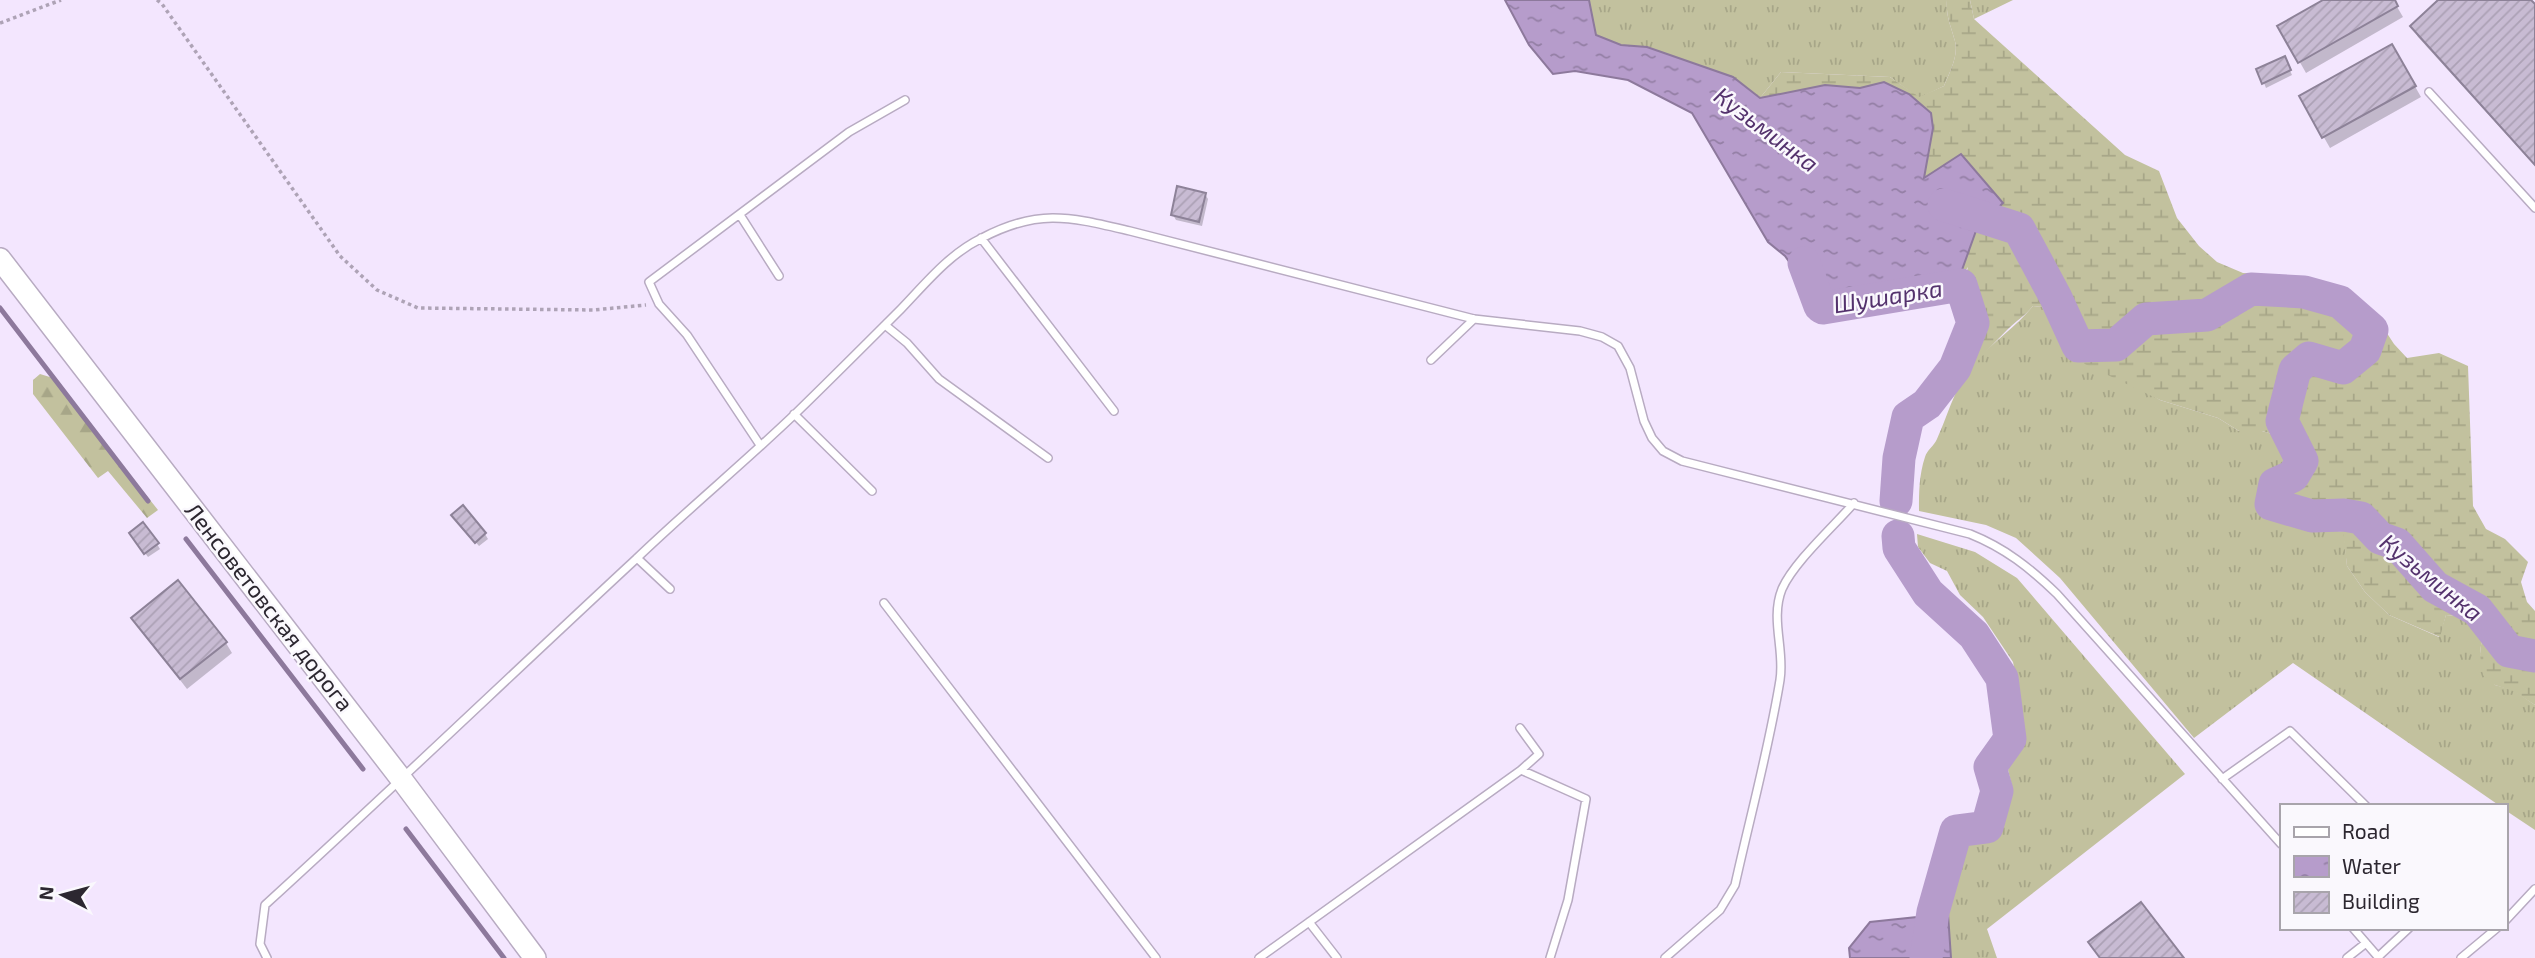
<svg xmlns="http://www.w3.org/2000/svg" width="2535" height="958" font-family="'Exo 2',sans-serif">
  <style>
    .grass { fill: url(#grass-tufts) }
    .forest { fill: url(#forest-firs) }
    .wetland { fill: url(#wetland-marsh) }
    .water { fill: url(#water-ripples); stroke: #8d799c; stroke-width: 2 }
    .shadow { fill: #0003 }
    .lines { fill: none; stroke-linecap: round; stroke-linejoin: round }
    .stream { stroke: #8d799c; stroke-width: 5 }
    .river { stroke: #b69ccb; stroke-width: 33 }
    .building { fill: url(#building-hatch); stroke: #8d8298; stroke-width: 2 }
    .lane-casing { stroke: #b8abc2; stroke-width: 10 }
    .secondary-casing { stroke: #b8abc2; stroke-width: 24 }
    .path { stroke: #aea3b6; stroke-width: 3.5; stroke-dasharray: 3.5 3.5; stroke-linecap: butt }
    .lane { stroke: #fff; stroke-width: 7 }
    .secondary { stroke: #fff; stroke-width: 21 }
    .labels { text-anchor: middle; stroke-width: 5; stroke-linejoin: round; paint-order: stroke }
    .street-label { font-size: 23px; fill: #2c2730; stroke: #faf8fd }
    .water-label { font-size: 24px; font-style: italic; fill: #54326d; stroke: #faf8fd }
  </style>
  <defs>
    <pattern id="grass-tufts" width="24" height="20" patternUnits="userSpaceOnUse" patternTransform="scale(1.75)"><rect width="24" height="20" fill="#c2c19e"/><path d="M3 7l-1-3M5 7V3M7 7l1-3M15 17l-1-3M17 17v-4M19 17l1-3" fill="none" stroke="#a7a688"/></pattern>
    <pattern id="forest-firs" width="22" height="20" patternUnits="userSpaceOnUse" patternTransform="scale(1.75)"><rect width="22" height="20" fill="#c2c19e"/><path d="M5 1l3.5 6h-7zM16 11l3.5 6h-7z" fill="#a7a688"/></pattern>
    <pattern id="wetland-marsh" width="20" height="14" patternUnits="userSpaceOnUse" patternTransform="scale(1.75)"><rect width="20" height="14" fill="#c2c19e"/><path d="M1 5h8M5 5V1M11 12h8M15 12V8" fill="none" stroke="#a7a688"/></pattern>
    <pattern id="water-ripples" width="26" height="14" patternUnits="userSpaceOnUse" patternTransform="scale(1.75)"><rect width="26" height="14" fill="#b69ccb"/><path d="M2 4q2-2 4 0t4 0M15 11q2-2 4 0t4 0" fill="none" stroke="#947fa5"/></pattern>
    <pattern id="building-hatch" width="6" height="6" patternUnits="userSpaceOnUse" patternTransform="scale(1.75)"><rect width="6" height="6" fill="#c8bbd3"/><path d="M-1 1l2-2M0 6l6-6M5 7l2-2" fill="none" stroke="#aca1b5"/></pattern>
  </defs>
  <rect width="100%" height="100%" fill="#f3e6fe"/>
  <path class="grass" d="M 1589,0 L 1947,0 C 1946,17 1950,23 1954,38 C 1960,54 1950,71 1944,86 L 1919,98 L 1890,77 L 1781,72 L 1760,98 L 1733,77 L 1647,47 L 1621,45 L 1595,35 Z
    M 1970,0 L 2013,0 L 1974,19 Z
    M 2033,306 L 2042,307 L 2062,340 L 2160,400 L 2218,418 L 2239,431 L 2262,431 L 2275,435 L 2285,450 L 2285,465 L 2272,471 L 2274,521 L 2344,532 L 2347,566 L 2365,592 L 2389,615 L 2439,637 L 2446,615 L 2465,617 L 2482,637 L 2480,654 L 2495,685 L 2513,690 L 2535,705 L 2535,830 L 2505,810 L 2505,806 L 2500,806 L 2293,663 L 2194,738 L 2060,578 L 2016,538 L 1986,525 L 1919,511 C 1919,492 1919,475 1925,457 C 1927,450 1934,446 1937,439 C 1949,413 1955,385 1975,362 C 1993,342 2017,326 2033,306 Z
    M 1917,534 L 1975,552 L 2017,578 L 2185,774 L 1987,929 L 1997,958 L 1951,958 C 1948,915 1940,875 1964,836 L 1993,836 L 2004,824 L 2013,790 L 2008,770 L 2020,736 L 2021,702 L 2013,662 L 1983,617 L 1960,595 L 1947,571 L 1930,563 L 1918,547 Z"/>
  <path class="forest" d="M 40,374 L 53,378 L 158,510 L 147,518 L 108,471 L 98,478 L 33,394 L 33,380 Z"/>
  <path class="wetland" d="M 1947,0 L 1970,0 L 1974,19 L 2125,155 L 2159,171 L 2177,218 L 2199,246 L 2217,262 L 2243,273 L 2293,276 L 2338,286 L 2379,321 L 2394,344 L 2407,358 L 2439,353 L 2468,366 L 2473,506 L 2486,529 L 2505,539 L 2528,562 L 2521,582 L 2527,602 L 2535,611 L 2535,705 L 2513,691 L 2495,685 L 2483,675 L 2480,654 L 2482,637 L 2465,617 L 2446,615 L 2440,637 L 2389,615 L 2365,592 L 2347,566 L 2343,532 L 2280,521 L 2274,521 L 2264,528 C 2255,501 2259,478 2285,464 L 2285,450 L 2275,435 L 2262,431 L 2239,431 L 2218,418 L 2160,400 L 2066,355 L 2062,340 L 2042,307 L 2033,306 C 2025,316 2016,321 2008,329 C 1990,347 1973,365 1958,385 L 1935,379 L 1954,353 L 1967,349 L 1963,335 L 1969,324 L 1965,278 L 1968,267 L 1958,281 L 1977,228 L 2003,203 L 1924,178 L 1933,128 L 1884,83 L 1860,88 L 1825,85 L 1760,98 L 1781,72 L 1890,77 L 1919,97 L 1944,86 C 1950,71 1960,54 1954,38 C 1950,23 1946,17 1947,0 Z"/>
  <path class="water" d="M 1505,0 L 1589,0 L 1596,35 L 1621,45 L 1647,47 L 1733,77 L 1760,98 L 1825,85 L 1860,88 L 1884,82 L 1909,94 L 1931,113 L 1933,128 L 1924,178 L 1961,154 L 2003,203 L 1977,228 L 1958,281 L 1820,306 L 1785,256 L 1768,242 L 1692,113 L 1628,80 L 1575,71 L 1553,74 L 1529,45 Z
    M 1946,843 L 1958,846 L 1946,884 L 1951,958 L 1850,958 L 1849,948 L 1870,922 L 1917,917 L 1936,883 Z"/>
  <path class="shadow" d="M 2327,0 L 2393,0 L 2403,17 L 2306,73 L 2280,27 Z
    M 2440,0 L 2529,0 L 2535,7 L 2535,166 L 2418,37 L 2412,26 Z
    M 2392,46 L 2421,97 L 2330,148 L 2301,97 Z
    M 2284,58 L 2292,75 L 2266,88 L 2264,83 Z
    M 1205,194 L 1208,199 L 1202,226 L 1176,220 L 1173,215 Z
    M 456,520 L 485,534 L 488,539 L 479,546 Z
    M 134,538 L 157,544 L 160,549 L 148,557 Z
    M 133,619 L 226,643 L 232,653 L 187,689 Z"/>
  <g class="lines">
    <path class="stream" d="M 0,308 L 148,501
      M 186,539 L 363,769
      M 406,829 L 504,958"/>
    <path class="river" d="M 1944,205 L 2019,229 L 2056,298 L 2078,346 L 2116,345 L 2146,319 L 2207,315 L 2251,289 L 2304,292 L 2340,302 L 2372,330 L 2365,350 L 2343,368 L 2309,358 L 2295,370 L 2282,421 L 2302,461 L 2293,476 L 2275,484 L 2271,504 L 2312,516 L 2344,515 L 2361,518 L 2380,538 L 2397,544 L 2435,587 L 2477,610 L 2509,651 L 2535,656
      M 1804,263 L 1820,306 L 1823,308 L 1961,285 L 1973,323 L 1955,368 L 1927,404 L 1908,417 L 1899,458 L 1896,501
      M 1898,536 L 1899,548 L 1928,593 L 1974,635 L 2002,678 L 2010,739 L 1990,767 L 1997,791 L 1987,827 L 1956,831 L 1933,912 L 1926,958"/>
  </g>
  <path class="building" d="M 2323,0 L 2395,0 L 2398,6 L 2298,63 L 2277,26 Z
    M 2438,0 L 2531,0 L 2535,4 L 2535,165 L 2410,26 Z
    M 2392,44 L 2416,86 L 2322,138 L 2299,96 Z
    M 2285,56 L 2291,70 L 2262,84 L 2256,69 Z
    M 1177,186 L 1206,193 L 1199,222 L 1171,215 Z
    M 463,505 L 486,533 L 475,543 L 451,515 Z
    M 143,522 L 159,543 L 144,554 L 129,533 Z
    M 178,580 L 227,642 L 180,679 L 131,618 Z
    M 2141,902 L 2184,958 L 2100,958 L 2088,942 Z"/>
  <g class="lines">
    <defs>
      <path id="lane" d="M 2429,92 L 2535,208
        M 740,215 L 779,276
        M 981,238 L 1114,411
        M 885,325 L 907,343 L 939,379 L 1048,458
        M 1431,360 L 1474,319
        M 794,414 L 872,491
        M 760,445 L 687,335 L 659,304 L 649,282 L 849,132 L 905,100
        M 637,558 L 670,589
        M 884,603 L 1156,958
        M 1520,728 L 1539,754 L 1521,770
        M 2222,779 L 2290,731 L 2366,806
        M 2505,921 L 2535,889
        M 1309,922 L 1337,958
        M 2353,928 L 2379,958
        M 2378,957 L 2409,928
        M 267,958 L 260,944 L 265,905 C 390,791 512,674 636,559 C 688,509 744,463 796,413 C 831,379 866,344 901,309 C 926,283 949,254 982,238 C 1039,208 1070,217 1130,231 L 1474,319 L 1580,331 L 1602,337 L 1618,346 L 1630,368 L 1644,421 L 1652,438 L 1663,451 L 1682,461 L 1970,534 C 2005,548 2030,568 2057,594 L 2281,844
        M 1259,958 L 1521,770 L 1586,799 L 1568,900 L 1550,958
        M 1665,958 L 1720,910 L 1735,885 C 1750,817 1769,748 1780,680 C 1785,650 1770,619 1782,589 C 1794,562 1834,526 1854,503
        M 2347,958 L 2366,943
        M 2461,958 L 2497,928"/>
      <path id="secondary" d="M 0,259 L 402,780 L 535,958"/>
    </defs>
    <use href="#lane" class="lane-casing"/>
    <use href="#secondary" class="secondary-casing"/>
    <path class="path" d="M 157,0 L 162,4 L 340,256 L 377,290 L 418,308 L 593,310 L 646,305
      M 0,23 L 61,0"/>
    <use href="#lane" class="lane"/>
    <use href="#secondary" class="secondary"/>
  </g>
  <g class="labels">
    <g class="street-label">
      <text transform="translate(269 607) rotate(52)" y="8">Ленсоветовская дорога</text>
    </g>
    <g class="water-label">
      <text transform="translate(1766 130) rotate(37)" y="8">Кузьминка</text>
      <text transform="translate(1888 297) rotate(-9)" y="8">Шушарка</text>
      <text transform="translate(2431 578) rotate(39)" y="8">Кузьминка</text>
    </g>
  </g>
  <rect x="2280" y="804" width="228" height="126" fill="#faf8fd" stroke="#a8a4ab" stroke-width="2"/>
  <rect x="2294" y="827" width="35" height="10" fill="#ffffff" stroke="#a8a4ab" stroke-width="2"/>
  <text x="2342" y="839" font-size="21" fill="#2c2730">Road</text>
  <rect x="2294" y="856" width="35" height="21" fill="url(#water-ripples)" stroke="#a8a4ab" stroke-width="2"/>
  <text x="2342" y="874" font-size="21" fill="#2c2730">Water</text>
  <rect x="2294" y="892" width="35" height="21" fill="url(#building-hatch)" stroke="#a8a4ab" stroke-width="2"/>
  <text x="2342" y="909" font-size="21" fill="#2c2730">Building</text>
  <g transform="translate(63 895) rotate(276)" stroke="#faf8fd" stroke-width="5" paint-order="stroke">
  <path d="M0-5L12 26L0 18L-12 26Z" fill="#2c2730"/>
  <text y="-10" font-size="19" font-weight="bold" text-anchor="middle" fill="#2c2730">N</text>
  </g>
</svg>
